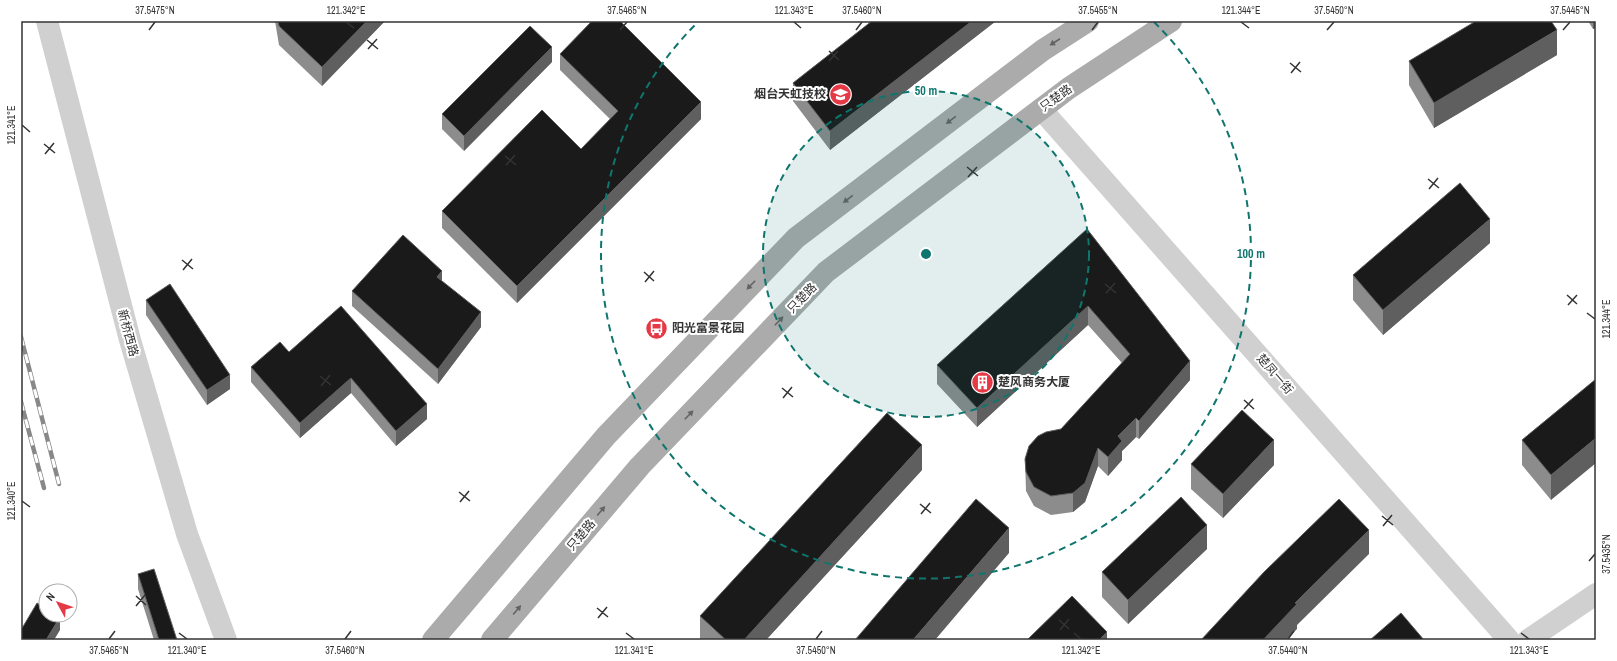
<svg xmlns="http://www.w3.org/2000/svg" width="1617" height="661" font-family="'Archivo Narrow','Noto Sans SC',sans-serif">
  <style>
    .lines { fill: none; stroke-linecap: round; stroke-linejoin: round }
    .minor { stroke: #d0d0d0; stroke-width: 22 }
    .major { stroke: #ababab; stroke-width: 22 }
    .rail-casing { stroke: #888; stroke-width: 4.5 }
    .rail { stroke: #fff; stroke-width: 3; stroke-dasharray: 9; stroke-linecap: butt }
    .wall { fill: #8c8c8c }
    .shaded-wall { fill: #5f5f5f }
    .building { fill: #1a1a1a; stroke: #5f5f5f }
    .oneway { fill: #636363 }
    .ticks { fill: none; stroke: #333; stroke-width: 1.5 }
    .ring { fill: none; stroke: #0f766e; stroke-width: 2; stroke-dasharray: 7 5 }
    .labels { text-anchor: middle; stroke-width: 4; stroke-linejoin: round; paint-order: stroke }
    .poi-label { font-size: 12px; font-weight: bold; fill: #333; stroke: #fff; text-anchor: start }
    .street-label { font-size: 12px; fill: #333; stroke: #fff }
    .centre { fill: #0f766e; stroke: #fff; stroke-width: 2 }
    .ring-label { font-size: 12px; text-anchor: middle; font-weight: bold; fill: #0f766e; stroke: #fff; stroke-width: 4; stroke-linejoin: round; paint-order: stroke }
    .neatline { fill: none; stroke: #333; stroke-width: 1.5 }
    .ticks-label { font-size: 10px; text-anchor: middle; fill: #333 }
  </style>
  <rect width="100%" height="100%" fill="#fff"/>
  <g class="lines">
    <path class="minor" d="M 47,21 L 130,340 L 187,534 L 226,640
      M 1041,109 L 1509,640
      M 1528,640 L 1596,594"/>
    <path class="major" d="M 433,640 L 606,436 L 796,238 L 1043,50 L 1088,21
      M 492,640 L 640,466 L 826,272 L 1069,88 L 1171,21"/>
    <defs>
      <path id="rail" d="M 21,337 L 59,484
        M 21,402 L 44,488"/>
    </defs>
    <use href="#rail" class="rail-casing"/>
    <use href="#rail" class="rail"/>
  </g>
  <path class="wall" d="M 275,21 L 385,21 L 322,86 L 279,45 Z
    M 872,21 L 996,21 L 830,150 L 793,101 L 793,83 Z
    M 1588,21 L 1596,21 L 1596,28 L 1593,29 Z
    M 560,54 L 701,119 L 517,303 L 442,228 L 442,211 L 581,149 L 610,119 L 560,70 Z
    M 1557,55 L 1434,128 L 1409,85 L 1409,61 Z
    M 552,62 L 464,151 L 442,129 L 442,114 Z
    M 1087,229 L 1190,380 L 1139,439 L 1136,437 L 1122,451 L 1122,460 L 1108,476 L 1098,466 L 1085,502 L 1073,512 L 1051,515 L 1034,506 L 1026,491 L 1025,459 L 1061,429 L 1122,363 L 1088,325 L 977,427 L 937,384 L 937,365 Z
    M 1490,243 L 1383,335 L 1353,300 L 1353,275 Z
    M 442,281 L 481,327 L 438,384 L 352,306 L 352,291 Z
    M 146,300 L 230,389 L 207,405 L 146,315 Z
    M 341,306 L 427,419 L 396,446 L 351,393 L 300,438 L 251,382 L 251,367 L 289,352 Z
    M 1596,379 L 1551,500 L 1522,465 L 1522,440 Z
    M 1191,464 L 1274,465 L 1223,518 L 1191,489 Z
    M 922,470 L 766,640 L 700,640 L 700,616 Z
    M 1207,549 L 1128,624 L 1102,597 L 1102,572 Z
    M 138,574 L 177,640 L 154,640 L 138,589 Z"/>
  <path class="shaded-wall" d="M 367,21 L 385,21 L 322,86 L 322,67 Z
    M 972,21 L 996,21 L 830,150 L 830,131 Z
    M 1593,21 L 1596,21 L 1596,28 L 1593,29 Z
    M 1557,30 L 1557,55 L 1434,128 L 1434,103 Z
    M 552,47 L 552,62 L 464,151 L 464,136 Z
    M 701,102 L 701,119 L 517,303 L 517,286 Z
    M 1490,219 L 1490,243 L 1383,335 L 1383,310 Z
    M 442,271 L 442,286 L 437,277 Z
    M 1088,306 L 1088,325 L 977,427 L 977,408 Z
    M 481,312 L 481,327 L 438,384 L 438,369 Z
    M 1190,361 L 1190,380 L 1139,439 L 1139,421 Z
    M 230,375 L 230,389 L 207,405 L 207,390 Z
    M 351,378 L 351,393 L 300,438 L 300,423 Z
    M 427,404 L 427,419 L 396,446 L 396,431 Z
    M 1136,418 L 1136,437 L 1122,451 L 1122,460 L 1108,476 L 1108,457 L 1118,436 Z
    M 1596,438 L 1596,463 L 1551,500 L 1551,475 Z
    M 1274,440 L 1274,465 L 1223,518 L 1223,494 Z
    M 922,445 L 922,470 L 766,640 L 744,640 Z
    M 1098,448 L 1098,466 L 1085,502 L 1073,512 L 1073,493 Z
    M 1207,525 L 1207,549 L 1128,624 L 1128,600 Z
    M 1009,528 L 1009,553 L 935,640 L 913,640 Z
    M 1369,530 L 1369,554 L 1297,625 L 1297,629 L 1286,640 L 1263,640 L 1295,603 Z
    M 60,617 L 60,630 L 54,640 L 46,640 Z
    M 1107,632 L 1107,640 L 1099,640 Z"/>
  <path class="building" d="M 278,21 L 367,21 L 322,67 L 279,26 Z
    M 592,21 L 620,21 L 701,102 L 517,286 L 442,211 L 542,110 L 581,149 L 618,111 L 560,54 Z
    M 872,21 L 972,21 L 830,131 L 793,83 Z
    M 1476,21 L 1551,21 L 1557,30 L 1434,103 L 1409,61 Z
    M 530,26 L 552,47 L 464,136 L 442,114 Z
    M 1460,183 L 1490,219 L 1383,310 L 1353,275 Z
    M 1087,229 L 1190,361 L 1139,421 L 1136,418 L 1118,436 L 1122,441 L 1108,457 L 1098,448 L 1085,483 L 1073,493 L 1051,496 L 1034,487 L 1026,472 L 1025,459 L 1029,446 L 1038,436 L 1046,432 L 1061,429 L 1130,354 L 1088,306 L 977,408 L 937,365 Z
    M 403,235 L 442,271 L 437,277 L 481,312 L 438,369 L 352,291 Z
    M 170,284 L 230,375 L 207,390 L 146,300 Z
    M 341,306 L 427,404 L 396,431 L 351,378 L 300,423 L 251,367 L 280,342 L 289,352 Z
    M 1596,379 L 1596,438 L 1551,475 L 1522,440 Z
    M 1242,410 L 1274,440 L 1223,494 L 1191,464 Z
    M 887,413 L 922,445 L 744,640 L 726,640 L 700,616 Z
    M 1181,497 L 1207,525 L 1128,600 L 1102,572 Z
    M 976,499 L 1009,528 L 913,640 L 855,640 Z
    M 1339,499 L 1369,530 L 1295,603 L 1297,604 L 1263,640 L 1201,640 L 1264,572 Z
    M 154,569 L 177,640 L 159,640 L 138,574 Z
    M 1072,596 L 1107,632 L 1099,640 L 1027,640 Z
    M 37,603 L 46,608 L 46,615 L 57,615 L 60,617 L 46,640 L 21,640 L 21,630 Z
    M 1401,613 L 1424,640 L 1370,640 Z"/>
  <defs><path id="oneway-solid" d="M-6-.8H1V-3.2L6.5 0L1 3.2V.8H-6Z"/></defs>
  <g class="oneway">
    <use href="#oneway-solid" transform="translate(1055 42) rotate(147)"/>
    <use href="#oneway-solid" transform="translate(951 120) rotate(143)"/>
    <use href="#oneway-solid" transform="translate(848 199) rotate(143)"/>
    <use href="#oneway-solid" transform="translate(751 285) rotate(134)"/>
    <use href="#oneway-solid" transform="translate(779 321) rotate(-46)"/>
    <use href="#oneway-solid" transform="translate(689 415) rotate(-46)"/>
    <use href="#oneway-solid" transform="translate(601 511) rotate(-50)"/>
    <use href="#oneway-solid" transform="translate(517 610) rotate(-50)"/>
  </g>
  <path class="ticks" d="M 346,22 L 354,28M 794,22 L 801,28M 1241,22 L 1249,28M 149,30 L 155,22M 620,30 L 627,22M 856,30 L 862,22M 1092,30 L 1098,22M 1327,30 L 1334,22M 1563,30 L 1570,22M 367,40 L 378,49M 368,49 L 377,39M 829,51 L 839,60M 829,61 L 838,51M 1290,63 L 1301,72M 1291,73 L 1300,62M 22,125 L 30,132M 44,144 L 55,153M 45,154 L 54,143M 505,156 L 516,165M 506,165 L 515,155M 967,167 L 978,176M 968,177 L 977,167M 1428,179 L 1439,188M 1429,189 L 1438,178M 182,260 L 193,269M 183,270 L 192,259M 644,272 L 654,281M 645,282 L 654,271M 1105,284 L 1116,293M 1106,293 L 1115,283M 1567,295 L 1577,304M 1568,305 L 1577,295M 1587,313 L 1595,319M 320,376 L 331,385M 321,386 L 330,375M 782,388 L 793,397M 783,398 L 792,387M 1244,400 L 1254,409M 1244,409 L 1253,399M 459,492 L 470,501M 22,501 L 30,507M 460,502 L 469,491M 920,504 L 931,513M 921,514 L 930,503M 1382,516 L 1393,525M 1383,526 L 1392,515M 1589,561 L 1595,554M 136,596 L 146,605M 136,606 L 145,595M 597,608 L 608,617M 598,618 L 607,607M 1059,620 L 1069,629M 1060,630 L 1069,619M 179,633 L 187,639M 626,633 L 634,639M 1074,633 L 1081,639M 1521,633 L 1529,639M 109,639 L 115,631M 345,639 L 351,631M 816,639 L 822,631M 1288,639 L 1294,631"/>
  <circle cx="926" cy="254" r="163" fill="#0f766e" fill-opacity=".12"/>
  <g class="ring">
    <circle cx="926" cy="254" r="163"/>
    <path d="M1154 22A325 325 0 1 1 698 22"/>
  </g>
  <defs>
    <symbol id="school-disc" viewBox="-11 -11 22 22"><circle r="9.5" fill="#e63946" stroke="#fff"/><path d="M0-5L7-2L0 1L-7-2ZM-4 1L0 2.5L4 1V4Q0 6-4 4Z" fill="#fff"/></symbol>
    <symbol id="bus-disc" viewBox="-11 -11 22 22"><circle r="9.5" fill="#e63946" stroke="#fff"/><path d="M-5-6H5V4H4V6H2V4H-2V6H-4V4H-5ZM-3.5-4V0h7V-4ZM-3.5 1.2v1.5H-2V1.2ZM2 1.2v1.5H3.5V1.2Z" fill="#fff"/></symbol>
    <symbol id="building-disc" viewBox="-11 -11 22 22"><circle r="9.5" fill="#e63946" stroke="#fff"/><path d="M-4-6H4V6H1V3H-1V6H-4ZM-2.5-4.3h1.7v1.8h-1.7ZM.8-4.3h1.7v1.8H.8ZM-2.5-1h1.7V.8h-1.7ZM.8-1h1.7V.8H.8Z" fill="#fff"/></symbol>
  </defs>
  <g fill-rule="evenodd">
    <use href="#school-disc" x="828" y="82" width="25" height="25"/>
    <use href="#bus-disc" x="644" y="316" width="25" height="25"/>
    <use href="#building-disc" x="970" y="370" width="25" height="25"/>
  </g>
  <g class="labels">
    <g class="poi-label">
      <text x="826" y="98" text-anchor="end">烟台天虹技校</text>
      <text x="672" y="332">阳光富景花园</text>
      <text x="998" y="386">楚风商务大厦</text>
    </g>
    <g class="street-label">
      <text transform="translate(1056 98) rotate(-36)" y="4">只楚路</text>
      <text transform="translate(802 298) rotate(-46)" y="4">只楚路</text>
      <text transform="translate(128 333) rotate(75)" y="4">新桥西路</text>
      <text transform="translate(1275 374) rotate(49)" y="4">楚凤一街</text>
      <text transform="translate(581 535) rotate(-50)" y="4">只楚路</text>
    </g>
  </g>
  <circle cx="926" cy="254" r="6" class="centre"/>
  <g class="ring-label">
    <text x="926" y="95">50 m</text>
    <text x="1251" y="258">100 m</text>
  </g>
  <rect width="1617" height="661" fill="none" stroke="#ffffff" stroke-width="44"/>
  <g transform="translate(58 603) rotate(310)"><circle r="19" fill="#ffffff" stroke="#adadad"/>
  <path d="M0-3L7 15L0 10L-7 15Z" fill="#e63946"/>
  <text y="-6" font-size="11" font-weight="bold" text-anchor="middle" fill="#333333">N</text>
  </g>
  <rect x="22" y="22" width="1573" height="617" class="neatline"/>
  <g class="ticks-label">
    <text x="155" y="14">37.5475°N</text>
    <text x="346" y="14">121.342°E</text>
    <text x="627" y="14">37.5465°N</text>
    <text x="794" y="14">121.343°E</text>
    <text x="862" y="14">37.5460°N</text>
    <text x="1098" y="14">37.5455°N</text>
    <text x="1241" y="14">121.344°E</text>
    <text x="1334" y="14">37.5450°N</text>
    <text x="1570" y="14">37.5445°N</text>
    <text transform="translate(11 125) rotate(-90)" y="4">121.341°E</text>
    <text transform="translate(1606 319) rotate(-90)" y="4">121.344°E</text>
    <text transform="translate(11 501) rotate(-90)" y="4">121.340°E</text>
    <text transform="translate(1606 554) rotate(-90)" y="4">37.5435°N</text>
    <text x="109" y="654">37.5465°N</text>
    <text x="187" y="654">121.340°E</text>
    <text x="345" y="654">37.5460°N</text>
    <text x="634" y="654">121.341°E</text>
    <text x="816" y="654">37.5450°N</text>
    <text x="1081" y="654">121.342°E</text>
    <text x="1288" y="654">37.5440°N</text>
    <text x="1529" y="654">121.343°E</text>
  </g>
</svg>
